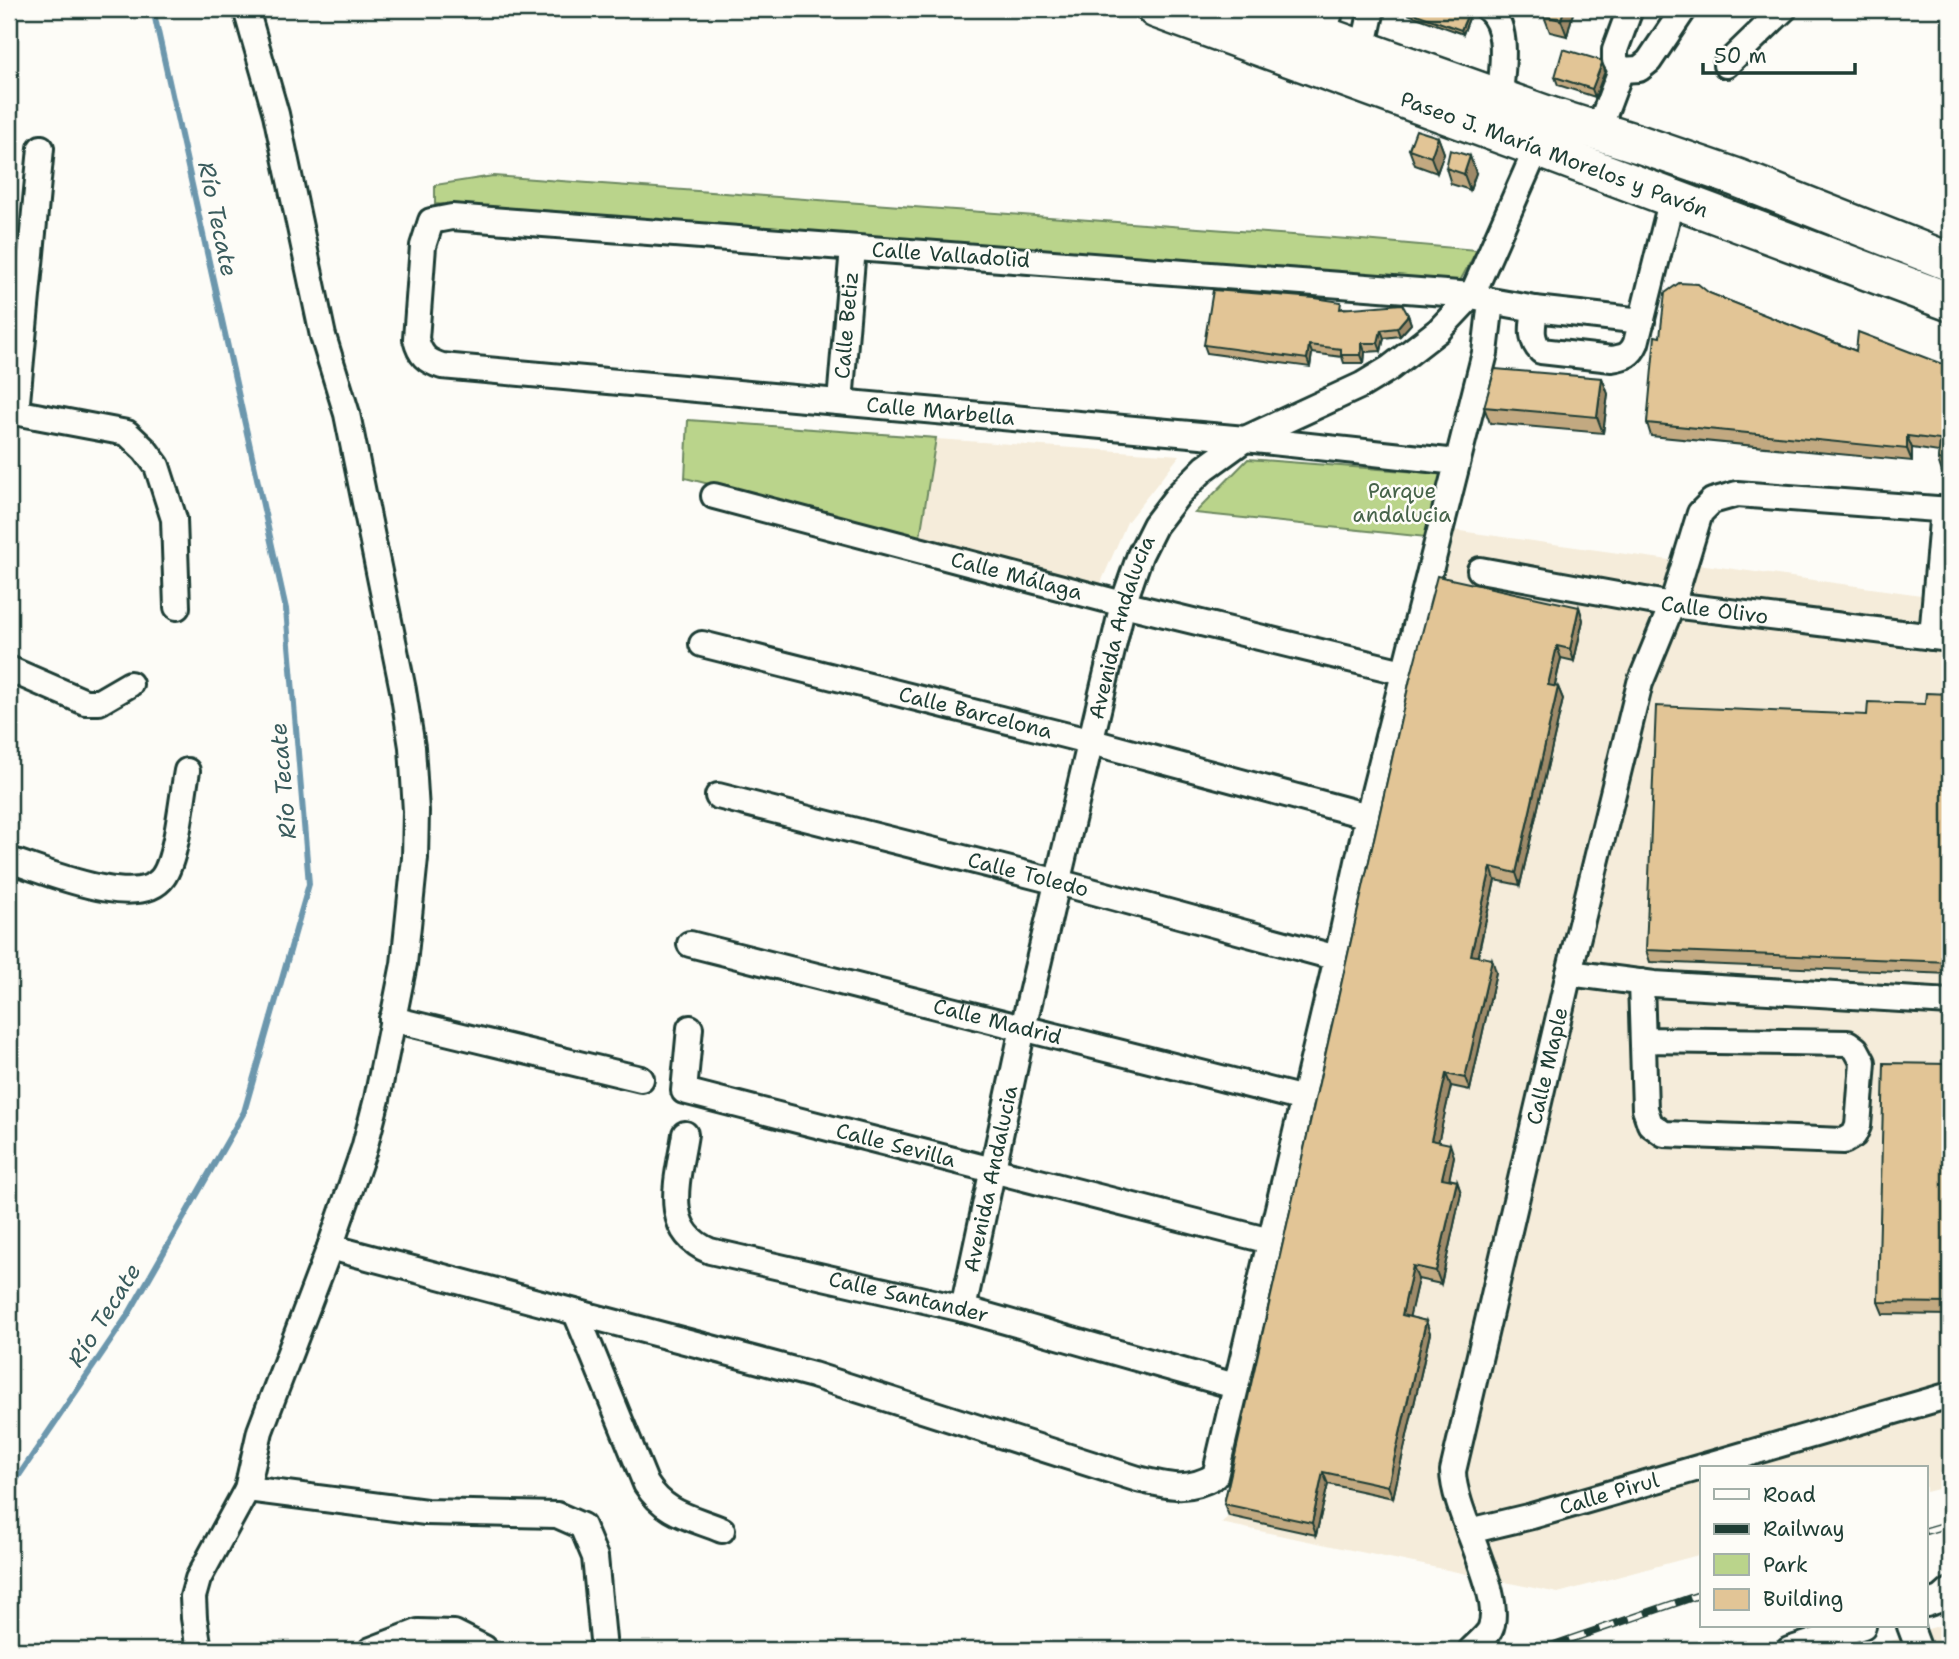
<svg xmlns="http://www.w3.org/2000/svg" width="1959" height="1659" font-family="'Shantell Sans',sans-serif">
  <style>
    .built { fill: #f5ecda }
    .green { fill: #bad48b; stroke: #6c8860; stroke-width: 2 }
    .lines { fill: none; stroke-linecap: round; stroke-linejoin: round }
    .stream { stroke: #6c97ad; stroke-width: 6 }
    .minor-casing { stroke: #1f3d34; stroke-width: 30 }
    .highway-casing { stroke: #1f3d34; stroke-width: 42 }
    .minor { stroke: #fdfcf7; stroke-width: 24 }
    .highway { stroke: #fdfcf7; stroke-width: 37 }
    .rail-casing { stroke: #1f3d34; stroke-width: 8 }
    .rail { stroke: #fdfcf7; stroke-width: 5; stroke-dasharray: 16; stroke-linecap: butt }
    .wall { fill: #c2a981; stroke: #1f3d34; stroke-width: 2 }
    .shaded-wall { fill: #9e8a69; stroke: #1f3d34; stroke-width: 2 }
    .building { fill: #e2c596; stroke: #1f3d34; stroke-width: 2 }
    .labels { text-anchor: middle; stroke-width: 5; stroke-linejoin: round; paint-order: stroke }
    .street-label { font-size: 21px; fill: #1f3d34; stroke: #fdfcf7 }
    .park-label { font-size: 21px; fill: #46634a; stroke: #fdfcf7 }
    .water-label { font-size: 23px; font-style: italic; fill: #395b5c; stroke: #fdfcf7 }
  </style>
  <rect width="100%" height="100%" fill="#fdfcf7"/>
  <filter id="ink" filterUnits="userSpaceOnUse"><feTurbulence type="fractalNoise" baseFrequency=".0143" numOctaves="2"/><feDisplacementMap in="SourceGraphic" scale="14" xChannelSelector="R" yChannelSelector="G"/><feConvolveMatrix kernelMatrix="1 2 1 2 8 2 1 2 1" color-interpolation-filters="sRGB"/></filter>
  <g filter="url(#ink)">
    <path class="built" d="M 936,439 L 1180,455 L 1127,522 L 1100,585 L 920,537 Z
      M 1445,529 L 1950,599 L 1950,1486 L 1926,1492 L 1926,1468 L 1702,1468 L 1702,1554 L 1558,1593 L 1221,1523 L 1229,1516 Z
      M 1944,1624 L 1950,1650 L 1863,1650 Z"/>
    <path class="green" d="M 493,176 L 1375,241 L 1477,250 L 1456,288 L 435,204 L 435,185 Z
      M 688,420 L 936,438 L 920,537 L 685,478 Z
      M 1248,459 L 1444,474 L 1426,537 L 1195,513 Z"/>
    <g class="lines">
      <path class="stream" d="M 9,1490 L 128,1315 L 244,1112 L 309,884 L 286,609 L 153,9"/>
      <defs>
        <g id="minor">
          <path d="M 1488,9 C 1511,28 1501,72 1500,98"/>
          <path d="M 1323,36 L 1331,9"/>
          <path d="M 1363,50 L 1372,9"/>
          <path d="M 1726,65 L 1784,9"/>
          <path d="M 1621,70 L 1639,69 L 1649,61 L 1684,9"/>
          <path d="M 1598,131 L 1621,70 L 1615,60 L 1615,50 L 1630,9"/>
          <path d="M 1491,301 L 1535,309 C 1533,325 1529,339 1541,351 L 1612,359 C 1625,357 1631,355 1636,343 L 1672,198"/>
          <path d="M 1535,309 L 1642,321"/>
          <path id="s1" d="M 840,402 L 853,248"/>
          <path d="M 9,411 L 127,433 L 145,450 L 157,466 L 174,519 L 177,607"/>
          <path d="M 16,412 L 41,148"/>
          <path id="s2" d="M 714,496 L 1123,604 L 1403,672"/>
          <path id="s3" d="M 1480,570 L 1672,605 L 1950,639"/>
          <path d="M 1932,637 L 1943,509"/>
          <path id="s4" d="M 702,644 L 1092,742 L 1368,816"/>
          <path d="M 9,669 L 85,702 L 99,702 L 130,684"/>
          <path id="s5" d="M 718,796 L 1058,882 L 1337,958"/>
          <path d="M 9,860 C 43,870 138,912 163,877 C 177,858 182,797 187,771"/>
          <path id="s6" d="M 690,944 L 1304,1099"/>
          <path d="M 1569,973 L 1654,984 L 1950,1002"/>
          <path d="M 1641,982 L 1645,1109 L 1650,1124 L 1664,1134 L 1844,1141 L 1854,1135 L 1858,1126 L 1863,1062 L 1856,1049 L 1848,1043 L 1643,1040"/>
          <path d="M 392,1019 L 641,1079"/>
          <path id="s7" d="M 690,1028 L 684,1091 L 1270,1241"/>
          <path id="s8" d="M 685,1134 C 679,1176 659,1230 710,1251 L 963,1309 L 1235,1386"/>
          <path id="s9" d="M 330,1247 L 813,1375 L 1138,1479 C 1169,1486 1187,1492 1215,1476 L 1337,958 L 1368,816 L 1485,353 L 1491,301 L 1472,295 L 452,217 L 431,221 L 423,246 L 416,339 C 420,355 426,361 442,366 L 1245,439 L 1457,462"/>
          <path id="s10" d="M 963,1309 L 1023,1028 L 1123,604 L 1140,555 L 1155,525 L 1178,495 L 1205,468 L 1245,439 L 1362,385 L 1390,368 L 1439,330 L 1472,295 L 1543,134"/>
          <path d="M 576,1313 L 646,1484 C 665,1514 690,1517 722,1530"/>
          <path d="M 247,1489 L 426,1512 L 557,1515 L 582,1526 L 595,1557 L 604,1650"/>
          <path id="s11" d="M 1469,1531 L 1532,1516 L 1950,1395"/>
          <path d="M 1926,1604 L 1941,1599 L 1950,1591"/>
          <path d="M 1910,1626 L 1919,1650"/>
          <path d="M 199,1650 L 194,1618 L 193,1597 L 198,1579 L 247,1489 L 260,1431 L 330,1247 L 364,1149 L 377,1099 L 404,964 L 415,858 L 416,811 L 412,747 L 403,690 L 347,414 L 323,336 L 276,114 L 246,9"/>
          <path d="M 371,1650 L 418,1632 L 454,1633 L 484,1648"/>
          <path id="s12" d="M 1471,1650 C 1477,1644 1486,1637 1490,1630 C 1506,1596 1453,1513 1453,1471 L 1569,973 L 1640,683 L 1672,605 L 1700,513 L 1712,501 L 1737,494 L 1950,510"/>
          <path d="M 1789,1650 L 1863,1626"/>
        </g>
        <g id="highway">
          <path id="s13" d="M 1156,9 L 1538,148 L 1950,302"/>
          <path d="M 1248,9 L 1550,116 L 1639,144 L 1735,177 L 1950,262"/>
        </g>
      </defs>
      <use href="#minor" class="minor-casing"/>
      <use href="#highway" class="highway-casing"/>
      <use href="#minor" class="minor"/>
      <use href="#highway" class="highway"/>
      <defs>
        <path id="rail" d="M 1926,1531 L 1950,1524
          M 1539,1650 L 1702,1594"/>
      </defs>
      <use href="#rail" class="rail-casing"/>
      <use href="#rail" class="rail"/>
    </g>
    <path class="wall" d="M 1394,9 L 1469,9 L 1471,13 L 1463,34 Z
      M 1545,9 L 1574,9 L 1567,36 L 1550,32 L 1544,16 Z
      M 1605,71 L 1595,97 L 1558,85 L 1555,77 Z
      M 1438,137 L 1444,153 L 1437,173 L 1415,165 L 1409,149 Z
      M 1446,168 L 1476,173 L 1470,190 L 1451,184 Z
      M 1709,293 L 1856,351 L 1950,367 L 1950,473 L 1942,472 L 1938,460 L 1939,452 L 1912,448 L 1912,461 L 1651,436 L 1647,423 L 1660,337 Z
      M 1343,308 L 1408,315 L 1411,324 L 1400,336 L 1384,338 L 1381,351 L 1365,352 L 1364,363 L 1344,363 L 1342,357 L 1312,353 L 1310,367 L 1207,353 L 1204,345 Z
      M 1602,378 L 1608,394 L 1603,433 L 1490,423 L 1484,407 Z
      M 1579,607 L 1583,620 L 1574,661 L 1561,658 L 1555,686 L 1558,687 L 1563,699 L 1520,885 L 1495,880 L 1478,956 L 1496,972 L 1470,1090 L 1451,1086 L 1438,1141 L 1454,1156 L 1449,1179 L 1457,1181 L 1461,1193 L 1441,1284 L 1418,1279 L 1409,1317 L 1426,1321 L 1430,1333 L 1393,1498 L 1328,1484 L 1316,1535 L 1229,1516 L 1224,1504 L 1410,679 Z
      M 1950,694 L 1950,974 L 1650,962 L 1646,950 L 1867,715 L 1925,704 Z
      M 1950,1064 L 1950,1315 L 1883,1314 L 1878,1302 Z"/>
    <path class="shaded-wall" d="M 1470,9 L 1471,13 L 1463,34 L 1461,30 Z
      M 1564,9 L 1574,9 L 1567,36 L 1561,20 Z
      M 1602,63 L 1605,71 L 1595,97 L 1592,89 Z
      M 1438,137 L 1444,153 L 1437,173 L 1431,157 Z
      M 1470,156 L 1476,173 L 1470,190 L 1464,174 Z
      M 1408,315 L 1411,324 L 1400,336 L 1397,328 Z
      M 1381,330 L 1384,338 L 1381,351 L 1378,343 Z
      M 1362,343 L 1365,352 L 1364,363 L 1361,355 Z
      M 1309,345 L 1312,353 L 1310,367 L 1307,359 Z
      M 1602,378 L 1608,394 L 1603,433 L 1597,417 Z
      M 1907,436 L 1912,448 L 1912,461 L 1907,449 Z
      M 1579,607 L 1583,620 L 1574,661 L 1570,649 Z
      M 1557,646 L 1561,658 L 1552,697 L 1548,685 Z
      M 1558,687 L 1563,699 L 1520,885 L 1516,873 Z
      M 1491,867 L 1495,880 L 1475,967 L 1471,955 Z
      M 1492,959 L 1496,972 L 1470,1090 L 1465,1078 Z
      M 1446,1074 L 1451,1086 L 1436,1152 L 1431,1140 Z
      M 1450,1144 L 1454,1156 L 1447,1190 L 1442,1178 Z
      M 1457,1181 L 1461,1193 L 1441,1284 L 1436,1271 Z
      M 1413,1266 L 1418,1279 L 1407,1328 L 1402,1315 Z
      M 1426,1321 L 1430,1333 L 1393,1498 L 1388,1486 Z
      M 1323,1472 L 1328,1484 L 1316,1535 L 1312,1523 Z"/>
    <path class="building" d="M 1402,9 L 1470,9 L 1461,30 Z
      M 1545,9 L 1564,9 L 1561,20 L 1544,16 Z
      M 1563,49 L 1600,60 L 1602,63 L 1592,89 L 1555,77 Z
      M 1416,130 L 1438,137 L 1431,157 L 1409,149 Z
      M 1450,150 L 1470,156 L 1464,174 L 1446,168 Z
      M 1679,283 L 1698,284 L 1709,293 L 1856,351 L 1858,332 L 1950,367 L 1950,461 L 1938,460 L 1940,440 L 1907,436 L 1907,449 L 1647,423 L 1655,336 L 1660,337 L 1665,293 Z
      M 1213,290 L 1315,298 L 1341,302 L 1340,309 L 1402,304 L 1408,315 L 1397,328 L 1381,330 L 1378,343 L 1362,343 L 1361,355 L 1341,355 L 1341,349 L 1309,345 L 1307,359 L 1204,345 Z
      M 1495,369 L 1602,378 L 1597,417 L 1484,407 Z
      M 1437,576 L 1579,607 L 1570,649 L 1557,646 L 1548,685 L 1558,687 L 1516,873 L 1491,867 L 1471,955 L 1492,959 L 1465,1078 L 1446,1074 L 1431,1140 L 1450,1144 L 1442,1178 L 1457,1181 L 1436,1271 L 1413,1266 L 1402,1315 L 1426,1321 L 1388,1486 L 1323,1472 L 1312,1523 L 1224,1504 L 1410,679 Z
      M 1926,693 L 1950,694 L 1950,962 L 1646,950 L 1656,706 L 1867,715 L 1868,702 L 1925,704 Z
      M 1884,1063 L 1950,1064 L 1950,1303 L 1878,1302 Z"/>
  </g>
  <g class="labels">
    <g class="street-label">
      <text dy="7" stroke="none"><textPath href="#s13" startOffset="424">Paseo J. María Morelos y Pavón</textPath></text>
      <text transform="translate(951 255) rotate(4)" y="7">Calle Valladolid</text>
      <text dy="7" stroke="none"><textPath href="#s1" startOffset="77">Calle Betiz</textPath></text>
      <text dy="7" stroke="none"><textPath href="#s9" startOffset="3852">Calle Marbella</textPath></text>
      <text dy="7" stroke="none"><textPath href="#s2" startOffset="313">Calle Málaga</textPath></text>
      <text dy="7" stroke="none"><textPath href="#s3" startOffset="238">Calle Olivo</textPath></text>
      <text dy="7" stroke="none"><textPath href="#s10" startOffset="700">Avenida Andalucia</textPath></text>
      <text dy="7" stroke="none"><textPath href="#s4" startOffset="282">Calle Barcelona</textPath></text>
      <text dy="7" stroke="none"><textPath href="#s5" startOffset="320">Calle Toledo</textPath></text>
      <text dy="7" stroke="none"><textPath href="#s6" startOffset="317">Calle Madrid</textPath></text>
      <text dy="7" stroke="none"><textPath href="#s12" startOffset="609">Calle Maple</textPath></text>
      <text dy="7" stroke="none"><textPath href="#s7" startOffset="282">Calle Sevilla</textPath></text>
      <text dy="7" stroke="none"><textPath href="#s10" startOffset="133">Avenida Andalucia</textPath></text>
      <text dy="7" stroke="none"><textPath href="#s8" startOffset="336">Calle Santander</textPath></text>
      <text dy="7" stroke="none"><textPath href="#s11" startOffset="145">Calle Pirul</textPath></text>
    </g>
    <g class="park-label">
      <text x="1402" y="498">Parque<tspan x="1402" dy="24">andalucia</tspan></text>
    </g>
    <g class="water-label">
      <text transform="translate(218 219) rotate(78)" y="8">Río Tecate</text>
      <text transform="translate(283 781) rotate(-95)" y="8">Río Tecate</text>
      <text transform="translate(104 1315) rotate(-58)" y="8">Río Tecate</text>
    </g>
  </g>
  <rect width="1959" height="1659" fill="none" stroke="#fdfcf7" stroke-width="35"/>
  <rect x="18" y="18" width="1924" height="1624" fill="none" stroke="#1f3d34" stroke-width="2.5" filter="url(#ink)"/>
  <rect x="1700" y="1466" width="228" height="161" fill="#fdfcf7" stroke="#a4b0a9" stroke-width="2"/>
  <rect x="1714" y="1489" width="35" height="10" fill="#fdfcf7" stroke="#a4b0a9" stroke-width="2"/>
  <text x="1763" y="1502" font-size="21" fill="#1f3d34">Road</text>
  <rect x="1714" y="1524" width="35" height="10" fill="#1f3d34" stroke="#a4b0a9" stroke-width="2"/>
  <text x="1763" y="1536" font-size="21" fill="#1f3d34">Railway</text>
  <rect x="1714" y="1554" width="35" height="21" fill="#bad48b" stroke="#a4b0a9" stroke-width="2"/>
  <text x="1763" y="1572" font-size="21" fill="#1f3d34">Park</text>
  <rect x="1714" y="1589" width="35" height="21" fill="#e2c596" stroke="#a4b0a9" stroke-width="2"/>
  <text x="1763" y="1606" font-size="21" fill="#1f3d34">Building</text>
  <path d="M1703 63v10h152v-10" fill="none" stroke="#1f3d34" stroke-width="3.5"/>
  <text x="1714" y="63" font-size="21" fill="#1f3d34" stroke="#fdfcf7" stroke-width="5" paint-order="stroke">50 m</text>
</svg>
